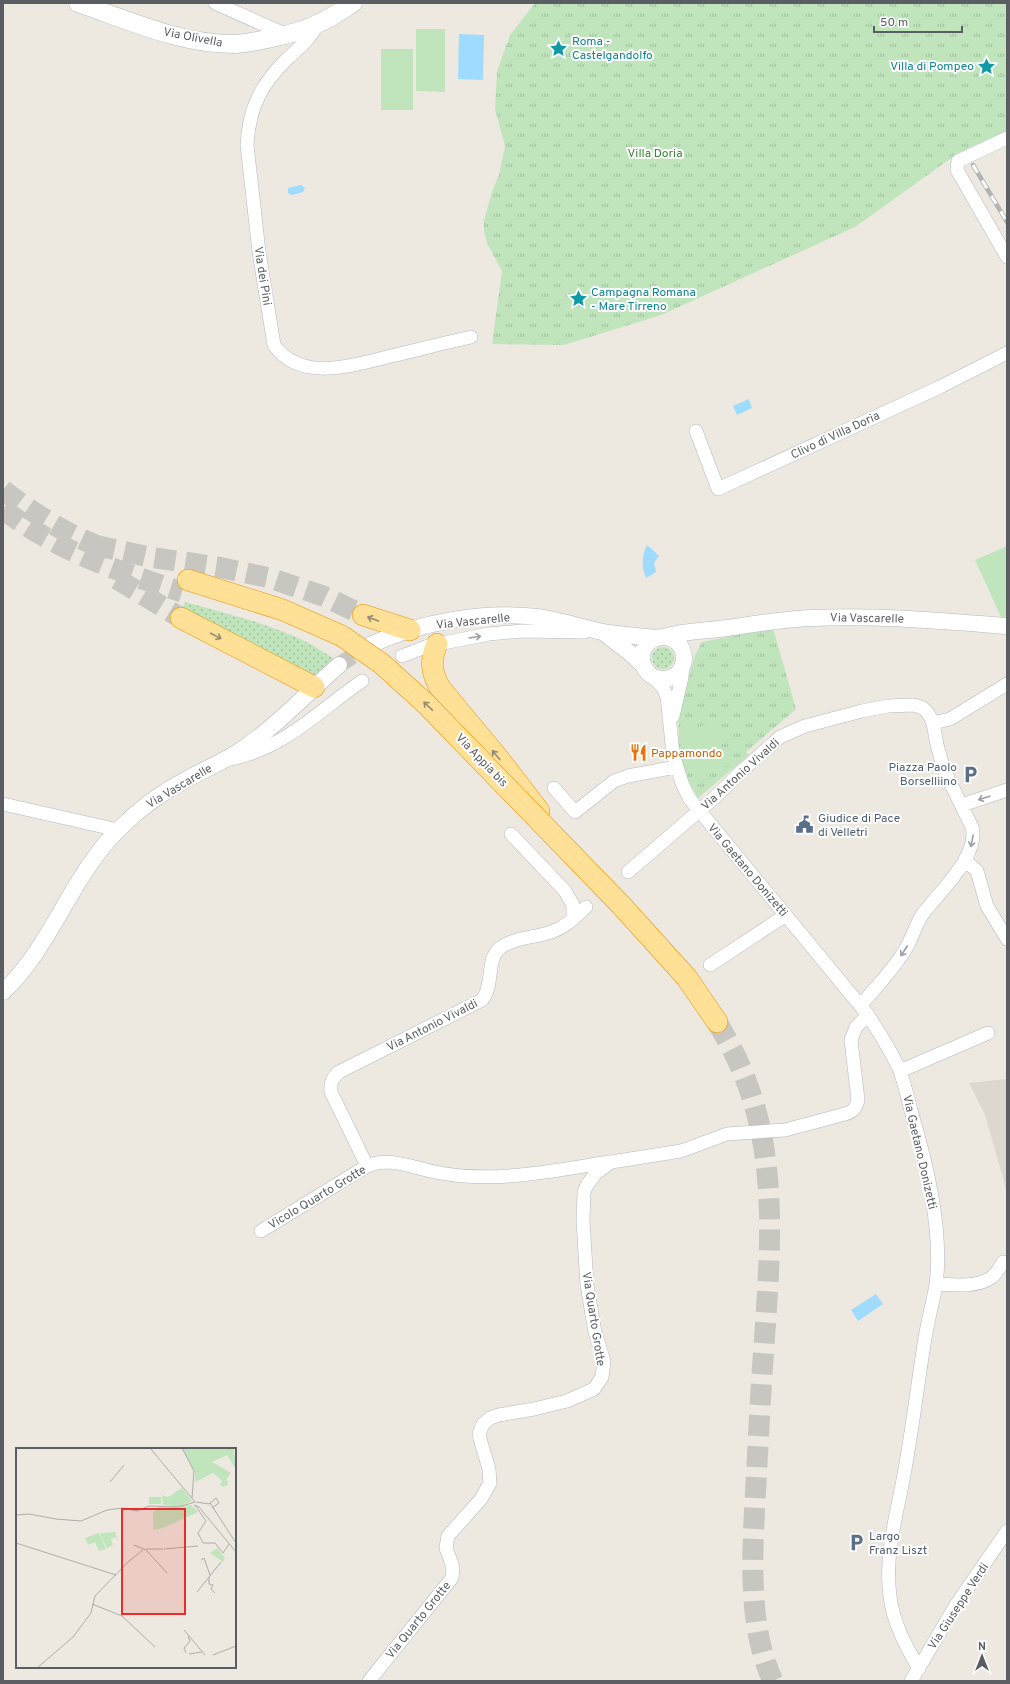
<svg xmlns="http://www.w3.org/2000/svg" width="1010" height="1684" font-family="Overpass,sans-serif">
  <style>
    .education { fill: #ddd8cf }
    .grass { fill: url(#grass-dots) }
    .park { fill: url(#park-tufts) }
    .garden { fill: #c0e5bd }
    .water { fill: #9fdbff }
    .lines { fill: none; stroke-linecap: round; stroke-linejoin: round }
    .tertiary-tunnel { stroke: #c8c6c1; stroke-width: 16; stroke-dasharray: 16 8; stroke-linecap: butt }
    .trunk-tunnel { stroke: #c8c6c1; stroke-width: 21; stroke-dasharray: 21 10; stroke-linecap: butt }
    .minor-casing { stroke: #b4b8bc; stroke-width: 14 }
    .tertiary-casing { stroke: #b4b8bc; stroke-width: 17 }
    .secondary-casing { stroke: #b3b7bc; stroke-width: 19 }
    .trunk-casing { stroke: #ed9301; stroke-width: 22 }
    .minor { stroke: #fff; stroke-width: 13 }
    .tertiary { stroke: #fff; stroke-width: 16 }
    .secondary { stroke: #fff; stroke-width: 18 }
    .trunk { stroke: #fee096; stroke-width: 21 }
    .rail-casing { stroke: #b2b3b3; stroke-width: 4.5 }
    .rail { stroke: #fff; stroke-width: 3; stroke-dasharray: 9; stroke-linecap: butt }
    .trunk-bridge-casing { stroke: #ed9301; stroke-width: 22; stroke-linecap: butt }
    .trunk-bridge { stroke: #fee096; stroke-width: 21 }
    .oneway { stroke: #938c74 }
    .oneway2 { stroke: #9c9ea1 }
    .labels { text-anchor: middle; stroke-width: 4; stroke-linejoin: round; paint-order: stroke }
    .street-label { font-size: 12px; fill: #5a5e62; stroke: #fff }
    .culture-label { font-size: 12px; fill: #0d838f; stroke: #fff; text-anchor: start }
    .park-label { font-size: 12px; fill: #378535; stroke: #fff }
    .food-label { font-size: 12px; fill: #c56008; stroke: #fff; text-anchor: start }
    .service-label { font-size: 12px; fill: #4e5e75; stroke: #fff; text-anchor: start }
    .inset-road { fill: none; stroke: #aeadaa; stroke-width: 1 }
    .view { fill: #e82d2b; fill-opacity: 0.15; stroke: #e82d2b; stroke-width: 2 }
    .inset-edge { fill: none; stroke: #5a5e62; stroke-width: 2 }
  </style>
  <defs>
    <pattern id="grass-dots" width="8" height="8" patternUnits="userSpaceOnUse"><rect width="8" height="8" fill="#c0e5bd"/><path d="M2 2h.1M6 6h.1" fill="none" stroke="#9fbd9d" stroke-width="1.8" stroke-linecap="round"/></pattern>
    <pattern id="park-tufts" width="24" height="20" patternUnits="userSpaceOnUse"><rect width="24" height="20" fill="#c0e5bd"/><path d="M3 7l-1-3M5 7V3M7 7l1-3M15 17l-1-3M17 17v-4M19 17l1-3" fill="none" stroke="#9fbd9d"/></pattern>
  </defs>
  <rect width="100%" height="100%" fill="#ede9e1"/>
  <path class="education" d="M 1007,1079 L 1007,1192 L 985,1115 L 969,1083 Z"/>
  <path class="grass" d="M 185,602 C 227,614 273,624 312,645 C 321,650 329,656 338,661 L 319,675 L 299,673 L 182,608 Z
    M652 658a11 11 0 1 1 22 0a11 11 0 1 1-22 0Z"/>
  <path class="park" d="M 535,3 L 1007,3 L 1007,133 L 947,161 L 855,227 L 661,315 L 564,345 L 492,344 L 502,271 L 487,243 L 484,232 L 484,220 L 492,192 L 499,175 L 505,146 L 495,109 L 497,71 L 510,35 Z
    M 773,628 L 796,709 L 746,752 L 749,755 L 698,798 L 680,765 L 678,715 L 695,655 L 702,642 Z"/>
  <path class="garden" d="M 416,29 L 445,29 L 445,92 L 416,91 Z
    M 381,49 L 413,49 L 413,110 L 381,110 Z
    M 1007,546 L 1007,617 L 1001,617 L 975,560 Z
    M 711,722 L 730,765 L 702,777 L 683,734 Z"/>
  <path class="water" d="M 459,34 L 484,35 L 483,80 L 458,79 Z
    M 301,185 L 305,188 L 303,192 L 292,195 L 288,193 L 288,188 Z
    M 749,399 L 752,408 L 737,415 L 733,406 Z
    M 647,545 L 659,556 L 654,563 L 656,572 L 646,578 C 641,568 642,554 647,545 Z
    M 876,1294 L 883,1304 L 858,1321 L 851,1310 Z"/>
  <g class="lines">
    <path class="tertiary-tunnel" d="M 339,665 L 370,645"/>
    <path class="trunk-tunnel" d="M 3,490 C 34,514 69,536 106,549
      M 3,509 C 53,549 122,573 182,592
      M 94,545 L 149,557 L 218,567 L 270,578 L 323,596 L 363,615
      M 117,579 L 181,618
      M 717,1022 C 726,1038 736,1055 743,1073 C 779,1159 770,1255 764,1346 C 760,1398 758,1450 755,1501 C 752,1557 748,1629 773,1681"/>
    <defs>
      <path id="minor" d="M 215,3 L 287,35
        M 318,24 C 309,40 301,46 288,58 C 261,84 249,108 247,145 L 259,252 L 274,345 C 283,358 294,364 309,367 C 333,372 367,362 391,356 C 417,350 444,343 471,337
        M 1007,138 L 958,161 L 957,170 L 1007,257
        M 696,431 L 718,489 L 940,387 L 1007,353
        M 402,656 L 428,646 L 489,634 L 522,631 L 585,632
        M 652,675 L 663,688 L 667,696 L 673,754 L 682,783 L 689,798 L 868,1015 C 879,1033 892,1052 900,1071 C 905,1085 908,1100 912,1114 C 927,1165 943,1231 936,1285 C 933,1302 928,1320 925,1338 C 918,1381 913,1425 905,1469 C 898,1511 884,1553 890,1596 C 893,1623 906,1646 919,1669
        M 673,716 L 682,677 L 683,664
        M 933,723 L 950,719 L 1007,684
        M 231,759 C 287,747 318,711 362,681
        M 554,788 L 575,812 L 614,781 L 628,776 L 676,767
        M 3,804 L 118,830
        M 962,805 L 1007,790
        M 511,834 L 565,891 L 573,905 L 573,918
        M 965,860 L 977,871 L 987,906 L 1007,939
        M 628,872 L 714,798 L 744,769 L 780,737 L 805,726 L 862,711 L 888,706 L 914,705 L 923,708 L 928,713 L 933,723 L 937,745 L 944,770 L 972,827 C 980,856 938,893 922,915 C 915,926 912,939 905,950 C 893,970 876,987 861,1005
        M 710,965 L 786,915
        M 900,1071 L 988,1033
        M 367,1166 L 331,1092 C 330,1083 332,1078 339,1072 L 482,1000 C 494,987 486,960 499,949 C 513,937 535,938 551,932 C 566,927 575,917 586,907
        M 261,1231 L 367,1166 C 390,1156 412,1168 435,1172 C 493,1184 552,1171 609,1162
        M 936,1284 C 953,1285 978,1288 992,1277 C 997,1273 1000,1267 1003,1262
        M 369,1681 L 452,1578 L 453,1567 L 446,1548 L 448,1536 L 481,1499 L 490,1483 L 489,1469 L 480,1439 L 479,1434 L 483,1424 L 490,1418 L 499,1415 L 534,1409 L 567,1401 L 594,1389 L 602,1377 L 604,1361 L 595,1332 L 587,1285 L 583,1220 L 584,1192 L 587,1185 L 596,1173 L 611,1162 L 681,1151 L 727,1134 L 785,1130 L 845,1114 C 853,1112 856,1108 858,1100 L 851,1040 L 856,1027 L 868,1015
        M 911,1681 L 956,1605 L 1007,1531"/>
      <path id="tertiary" d="M 604,633 L 630,653 L 644,666
        M 664,637 C 684,631 706,631 727,628 C 755,624 783,619 812,618 C 877,615 942,621 1007,626
        M642 658a21 21 0 1 1 42 0a21 21 0 1 1-42 0Z
        M 370,645 C 420,622 482,611 537,617 C 559,620 580,627 602,632 C 620,635 639,636 657,638
        M 3,992 C 52,946 71,876 119,829 C 139,809 162,792 187,779 C 204,770 222,762 238,752 C 275,728 306,694 339,665"/>
      <path id="secondary" d="M 78,3 C 128,20 182,45 236,44 C 250,43 263,40 276,37 C 290,34 306,30 319,23 C 331,18 342,10 353,3"/>
      <path id="trunk" d="M 188,580 L 283,610 L 342,636
        M 363,615 L 410,630
        M 181,618 L 314,687
        M 437,644 C 430,660 431,672 440,688 L 499,759 L 539,811
        M 621,905 L 687,978 L 717,1022"/>
    </defs>
    <use href="#minor" class="minor-casing"/>
    <use href="#tertiary" class="tertiary-casing"/>
    <use href="#secondary" class="secondary-casing"/>
    <use href="#trunk" class="trunk-casing"/>
    <use href="#minor" class="minor"/>
    <use href="#tertiary" class="tertiary"/>
    <use href="#secondary" class="secondary"/>
    <use href="#trunk" class="trunk"/>
    <defs>
      <path id="rail" d="M 973,165 L 1007,222"/>
    </defs>
    <use href="#rail" class="rail-casing"/>
    <use href="#rail" class="rail"/>
    <defs>
      <path id="trunk-bridge" d="M 342,636 L 382,664 L 425,703 L 621,905"/>
    </defs>
    <use href="#trunk-bridge" class="trunk-bridge-casing"/>
    <use href="#trunk-bridge" class="trunk-bridge"/>
  </g>
  <defs><path id="oneway-shaft" d="M-6 0H5M1.5-3L5.5 0L1.5 3" fill="none" stroke-width="1.6" stroke-linecap="round" stroke-linejoin="round"/></defs>
  <g class="oneway">
    <use href="#oneway-shaft" transform="translate(373 619) rotate(-160)"/>
    <use href="#oneway-shaft" transform="translate(216 636) rotate(28)"/>
    <use href="#oneway-shaft" transform="translate(428 706) rotate(-136)"/>
    <use href="#oneway-shaft" transform="translate(496 755) rotate(-130)"/>
  </g>
  <g class="oneway2">
    <use href="#oneway-shaft" transform="translate(475 637) rotate(-9)"/>
    <use href="#oneway-shaft" transform="translate(984 798) rotate(162)"/>
    <use href="#oneway-shaft" transform="translate(972 841) rotate(101)"/>
    <use href="#oneway-shaft" transform="translate(904 951) rotate(123)"/>
  </g>
  <defs>
    <symbol id="sight-bare" viewBox="-9 -9 18 18"><path d="M0-6L1.8-2.2L6-1.7L2.9 1.2L3.7 5.4L0 3.3L-3.7 5.4L-2.9 1.2L-6-1.7L-1.8-2.2Z" fill="#0f9aa8" stroke="#fff" stroke-width="2.5" paint-order="stroke"/></symbol>
    <symbol id="restaurant-bare" viewBox="-9 -9 18 18"><path d="M-5-6h1v4h1v-4h1v4h1v-4h1v5L-1.5 .5V6h-2V.5L-5-1ZM5-6V6H3V1.5H1.5Q1.5-4 5-6Z" fill="#e8710a" stroke="#fff" stroke-width="2.5" paint-order="stroke"/></symbol>
    <symbol id="parking-bare" viewBox="-9 -9 18 18"><path d="M-3.5-5.5H1a3.5 3.5 0 0 1 0 7H-1V5.5H-3.5ZM-1-3.4V-.6H.8a1.4 1.4 0 0 0 0-2.8Z" fill="#5c6f8a" stroke="#fff" stroke-width="2.5" paint-order="stroke"/></symbol>
    <symbol id="civic-bare" viewBox="-9 -9 18 18"><path d="M-.6-6.5H3V-4.5H.6V-3L4-1V1h2V6H-6V1h2V-1L-.6-3ZM-1.2 2.5V6h2.4V2.5Z" fill="#5c6f8a" stroke="#fff" stroke-width="2.5" paint-order="stroke"/></symbol>
  </defs>
  <g fill-rule="evenodd">
    <use href="#sight-bare" x="546" y="36" width="25" height="25"/>
    <use href="#sight-bare" x="974" y="54" width="25" height="25"/>
    <use href="#sight-bare" x="566" y="286" width="25" height="25"/>
    <use href="#restaurant-bare" x="626" y="740" width="25" height="25"/>
    <use href="#parking-bare" x="958" y="762" width="25" height="25"/>
    <use href="#civic-bare" x="792" y="812" width="25" height="25"/>
    <use href="#parking-bare" x="844" y="1530" width="25" height="25"/>
  </g>
  <g class="labels">
    <g class="street-label">
      <text transform="translate(193 37) rotate(11)" y="4">Via Olivella</text>
      <text transform="translate(263 276) rotate(81)" y="4">Via dei Pini</text>
      <text transform="translate(835 435) rotate(-25)" y="4">Clivo di Villa Doria</text>
      <text transform="translate(867 618) rotate(1)" y="4">Via Vascarelle</text>
      <text transform="translate(473 621) rotate(-6)" y="4">Via Vascarelle</text>
      <text transform="translate(482 760) rotate(46)" y="4">Via Appia bis</text>
      <text transform="translate(740 774) rotate(-42)" y="4">Via Antonio Vivaldi</text>
      <text transform="translate(179 786) rotate(-31)" y="4">Via Vascarelle</text>
      <text transform="translate(748 870) rotate(50)" y="4">Via Gaetano Donizetti</text>
      <text transform="translate(432 1025) rotate(-27)" y="4">Via Antonio Vivaldi</text>
      <text transform="translate(920 1152) rotate(77)" y="4">Via Gaetano Donizetti</text>
      <text transform="translate(317 1197) rotate(-31)" y="4">Vicolo Quarto Grotte</text>
      <text transform="translate(594 1319) rotate(81)" y="4">Via Quarto Grotte</text>
      <text transform="translate(958 1606) rotate(-57)" y="4">Via Giuseppe Verdi</text>
      <text transform="translate(418 1620) rotate(-51)" y="4">Via Quarto Grotte</text>
    </g>
    <g class="culture-label">
      <text x="572" y="45">Roma -<tspan x="572" dy="14">Castelgandolfo</tspan></text>
      <text x="974" y="70" text-anchor="end">Villa di Pompeo</text>
      <text x="591" y="296">Campagna Romana<tspan x="591" dy="14">- Mare Tirreno</tspan></text>
    </g>
    <g class="park-label">
      <text x="655" y="157">Villa Doria</text>
    </g>
    <g class="food-label">
      <text x="651" y="757">Pappamondo</text>
    </g>
    <g class="service-label">
      <text x="957" y="771" text-anchor="end">Piazza Paolo<tspan x="957" dy="14">Borselliino</tspan></text>
      <text x="818" y="822">Giudice di Pace<tspan x="818" dy="14">di Velletri</tspan></text>
      <text x="869" y="1540">Largo<tspan x="869" dy="14">Franz Liszt</tspan></text>
    </g>
  </g>
  <g transform="translate(16 1448)">
    <rect width="220" height="220" fill="#ede9e1"/>
    <path d="M 83,85 L 90,101 L 83,103 L 79,94 L 72,97 L 69,90 ZM 86,85 L 99,84 L 102,93 L 99,89 L 95,91 L 97,97 L 91,100 L 84,86 Z" fill="#c0e5bd"/>
    <path d="M 166,0 L 220,0 L 218,2 L 220,21 L 211,7 L 196,14 L 215,25 L 211,30 L 212,37 L 207,39 L 204,37 L 206,33 L 197,25 L 179,34 L 179,25 ZM 166,40 L 176,53 L 164,58 L 147,57 L 146,47 L 152,49 ZM 175,57 L 182,64 L 147,80 L 137,82 L 137,65 L 141,59 ZM 201,100 L 209,110 L 207,114 L 194,105 Z" fill="#c0e5bd"/>
    <path d="M 133,49 L 145,49 L 145,56 L 133,56 Z" fill="#c0e5bd"/>
    <path class="inset-road" d="M 134,0 L 179,54M 166,0 L 178,23 L 176,50M 94,34 L 108,17M 180,54 L 193,56 L 200,50 L 203,55 L 196,60M 194,55 L 220,95M 178,57 L 183,59 L 220,104M 179,57 L 190,73 L 182,85 L 187,95 L 199,95 L 207,105 L 213,96M 0,67 L 13,66 L 40,71 L 65,73 L 91,62 L 107,60 L 121,63 L 133,58 L 162,59 L 179,54M 0,95 L 100,127M 118,97 L 130,102 L 151,125M 130,101 L 147,101M 148,101 L 182,98M 185,112 L 188,110 L 194,127M 193,129 L 193,136 L 197,137 L 195,141 L 199,145M 181,144 L 205,114M 76,156 L 106,168 L 139,199M 168,182 L 189,207M 170,205 L 168,200 L 174,193 L 172,188M 173,206 L 186,204M 197,207 L 220,198M 21,220 L 57,189 L 75,165 L 79,148 L 113,113 L 127,102"/>
    <path class="view" d="M 106,61 L 169,61 L 169,166 L 106,166 Z"/>
    <rect width="220" height="220" class="inset-edge"/>
  </g>
  <rect width="1010" height="1684" fill="none" stroke="#5a5e62" stroke-width="8"/>
  <g transform="translate(982 1656)" stroke="#ffffff" stroke-width="3" paint-order="stroke">
  <path d="M0-3L7 15L0 10L-7 15Z" fill="#5a5e62"/>
  <text y="-6" font-size="11" font-weight="bold" text-anchor="middle" fill="#5a5e62">N</text>
  </g>
  <path d="M874 26v6h88v-6" fill="none" stroke="#5a5e62" stroke-width="2"/>
  <text x="880" y="26" font-size="12" fill="#5a5e62" stroke="#ffffff" stroke-width="3" paint-order="stroke">50 m</text>
</svg>
